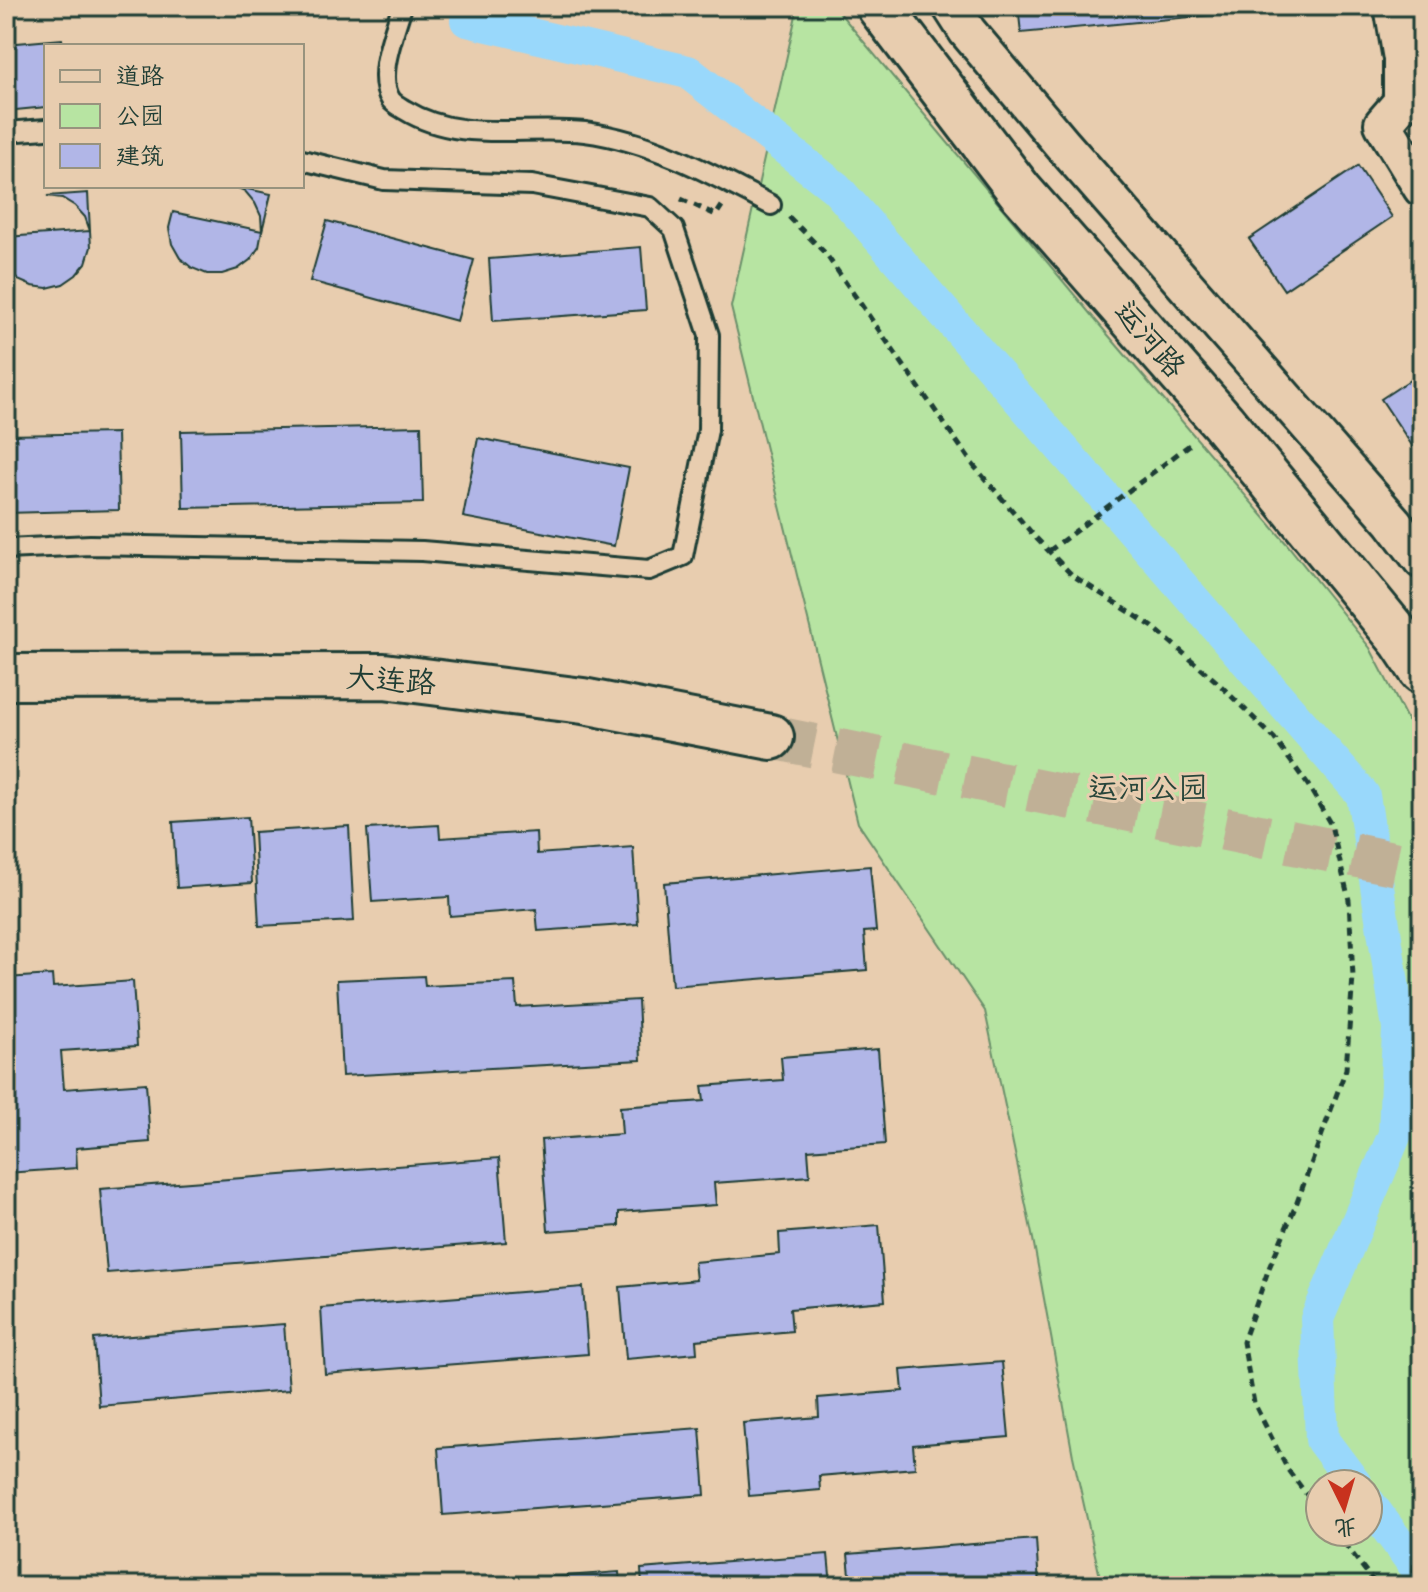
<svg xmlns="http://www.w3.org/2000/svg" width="1428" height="1592" font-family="Sriracha,'LXGW WenKai TC',sans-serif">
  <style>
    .green { fill: #b7e4a2; stroke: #6b906b; stroke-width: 2; fill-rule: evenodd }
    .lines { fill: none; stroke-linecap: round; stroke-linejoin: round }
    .canal { stroke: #99d8fb; stroke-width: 34 }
    .building { fill: #b1b6e7; stroke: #1f3d34; stroke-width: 2 }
    .primary-tunnel { stroke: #c0b096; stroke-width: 44; stroke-dasharray: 44 22; stroke-linecap: butt }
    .service-casing { stroke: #1f3d34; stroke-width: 24 }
    .minor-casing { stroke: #1f3d34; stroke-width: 42 }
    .tertiary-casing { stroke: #1f3d34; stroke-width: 50 }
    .primary-casing { stroke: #1f3d34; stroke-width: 50 }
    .path { stroke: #1f3d34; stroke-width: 5; stroke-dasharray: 8 6; stroke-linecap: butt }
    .service { stroke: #e8cdaf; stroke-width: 18 }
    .minor { stroke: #e8cdaf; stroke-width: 36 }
    .tertiary { stroke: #e8cdaf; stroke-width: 44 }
    .primary { stroke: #e8cdaf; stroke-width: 44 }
    .labels { text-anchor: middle; stroke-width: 6; stroke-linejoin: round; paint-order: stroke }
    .street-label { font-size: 30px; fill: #1f3d34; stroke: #e8cdaf }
    .park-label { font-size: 30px; fill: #27453a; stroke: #e8cdaf }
  </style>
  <rect width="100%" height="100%" fill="#e8cdaf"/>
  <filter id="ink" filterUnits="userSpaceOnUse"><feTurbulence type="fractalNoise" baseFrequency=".0125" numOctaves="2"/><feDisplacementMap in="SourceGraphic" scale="16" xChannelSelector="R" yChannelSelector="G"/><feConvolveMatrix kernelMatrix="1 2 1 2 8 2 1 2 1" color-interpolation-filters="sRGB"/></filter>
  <g filter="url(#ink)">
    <path class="green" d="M 798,6 L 834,6 L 1097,322 L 1286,543 L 1370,648 L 1422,748 L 1422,1586 L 1102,1586 L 1073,1456 L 1033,1239 L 985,1011 L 858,823 L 731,307 ZM 1320,1484 L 1368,1484 L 1368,1532 L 1320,1532 Z"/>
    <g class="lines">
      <path class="canal" d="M 467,20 L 688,72 L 836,188 L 1363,795 L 1399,1028 L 1395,1134 L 1317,1319 L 1322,1440 L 1355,1484
        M 1368,1502 L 1422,1575"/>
    </g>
    <path class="building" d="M 1018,6 L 1307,6 L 1021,33 Z
      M 62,39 L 63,46 L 46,46 L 46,107 L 6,111 L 6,44 Z
      M 1358,166 L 1392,217 L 1284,290 L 1249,239 Z
      M 233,186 L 271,194 L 262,231 L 261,216 L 255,203 L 245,191 Z
      M 88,193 L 90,231 L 85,217 L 75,206 L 62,198 L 47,196 Z
      M 173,212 L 262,231 L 259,247 L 250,260 L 238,269 L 222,274 L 207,274 L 192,268 L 180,258 L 172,244 L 169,228 Z
      M 327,221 L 474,260 L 457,321 L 310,281 Z
      M 90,231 L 91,247 L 86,263 L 76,275 L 63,284 L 47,288 L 32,286 L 18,280 L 6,268 L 6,237 Z
      M 641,247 L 646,310 L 493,321 L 489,259 Z
      M 1422,372 L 1422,446 L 1415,450 L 1381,399 Z
      M 421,426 L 423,503 L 183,508 L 181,431 Z
      M 117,433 L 119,510 L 6,513 L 6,435 Z
      M 478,438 L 629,468 L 614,546 L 463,517 Z
      M 248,817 L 252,883 L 177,888 L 173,822 Z
      M 439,825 L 440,838 L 536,832 L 537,854 L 633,847 L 638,924 L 538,931 L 536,909 L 450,916 L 449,897 L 372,902 L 367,829 Z
      M 349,826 L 354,921 L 259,926 L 254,832 Z
      M 870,866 L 876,931 L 864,932 L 867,970 L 672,986 L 664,883 Z
      M 52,975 L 53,987 L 133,981 L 137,1046 L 61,1051 L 64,1089 L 146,1083 L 150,1142 L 76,1148 L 77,1168 L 6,1173 L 6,978 Z
      M 424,976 L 425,986 L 515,982 L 517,1007 L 638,1000 L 641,1060 L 342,1076 L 337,980 Z
      M 878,1049 L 885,1144 L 808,1150 L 810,1176 L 714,1183 L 716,1205 L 619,1212 L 619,1226 L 548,1231 L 541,1140 L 622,1134 L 620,1107 L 704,1101 L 702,1086 L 783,1080 L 781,1057 Z
      M 499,1158 L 506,1242 L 107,1273 L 100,1189 Z
      M 879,1225 L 885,1301 L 790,1309 L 792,1331 L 696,1340 L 697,1353 L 626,1359 L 620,1287 L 696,1280 L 694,1262 L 780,1254 L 779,1233 Z
      M 583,1287 L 588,1354 L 325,1374 L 321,1308 Z
      M 284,1324 L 289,1390 L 99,1406 L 94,1339 Z
      M 1002,1362 L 1009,1437 L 913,1445 L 915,1468 L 819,1476 L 820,1490 L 749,1496 L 743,1423 L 819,1417 L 818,1398 L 903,1391 L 901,1370 Z
      M 700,1428 L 705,1495 L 443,1515 L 438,1448 Z
      M 1036,1539 L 1039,1586 L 851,1586 L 848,1554 Z
      M 828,1554 L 831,1586 L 642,1586 L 641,1569 Z
      M 619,1572 L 620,1586 L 433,1586 Z"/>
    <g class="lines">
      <path class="primary-tunnel" d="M 771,737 L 1422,869"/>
      <defs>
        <path id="service" d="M 402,6 C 395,32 375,76 391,100 C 394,104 400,107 405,110 C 460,144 524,125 585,132 C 652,141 712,174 771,205
          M 6,132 L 46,129
          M 6,549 L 90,545 L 422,551 L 649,570 L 683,556 L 708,430 L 709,335 L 674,229 L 650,207 L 532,185 L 384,180 L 302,160"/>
        <path id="minor" d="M 951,6 L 967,31 L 1062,144 L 1393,522 L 1422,560
          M 1393,6 L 1402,59 L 1402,102 L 1383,124 L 1422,188"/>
        <path id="tertiary" d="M 879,6 L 1020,191 L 1223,422 L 1402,641 L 1422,671"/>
        <path id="primary" d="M 6,677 L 384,676 L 583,701 L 771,737"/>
      </defs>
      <use href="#service" class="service-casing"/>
      <use href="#minor" class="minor-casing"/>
      <use href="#tertiary" class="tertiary-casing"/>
      <use href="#primary" class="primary-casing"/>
      <path class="path" d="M 681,199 L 716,215 L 722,206
        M 789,217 L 825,253 L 974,466 L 1036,538 L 1072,575 L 1153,627 L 1217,682 L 1274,738 L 1308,785 L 1331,825 L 1349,900 L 1353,977 L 1346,1069 L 1296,1205 L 1269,1268 L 1243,1342 L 1254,1403 L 1288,1470 L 1320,1512
        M 1049,551 L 1192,443
        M 1336,1532 L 1377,1586
        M 1412,1586 L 1422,1509"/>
      <use href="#service" class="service"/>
      <use href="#minor" class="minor"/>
      <use href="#tertiary" class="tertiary"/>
      <use href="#primary" class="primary"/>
    </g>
  </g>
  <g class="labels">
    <g class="street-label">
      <text transform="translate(1150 339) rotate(49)" y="10">运河路</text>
      <text transform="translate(391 680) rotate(4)" y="10">大连路</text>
    </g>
    <g class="park-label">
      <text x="1148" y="798">运河公园</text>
    </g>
  </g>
  <rect width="1428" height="1592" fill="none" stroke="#e8cdaf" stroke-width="32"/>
  <rect x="16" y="16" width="1396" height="1560" fill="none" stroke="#1f3d34" stroke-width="3" filter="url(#ink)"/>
  <rect x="44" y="44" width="260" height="144" fill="#e8cdaf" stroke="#98937e" stroke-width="2"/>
  <rect x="60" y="70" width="40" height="12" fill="#e8cdaf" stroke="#98937e" stroke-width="2"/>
  <text x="116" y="84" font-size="24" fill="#1f3d34">道路</text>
  <rect x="60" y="104" width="40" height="24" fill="#b7e4a2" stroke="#98937e" stroke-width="2"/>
  <text x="116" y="124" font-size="24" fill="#1f3d34">公园</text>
  <rect x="60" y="144" width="40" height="24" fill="#b1b6e7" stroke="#98937e" stroke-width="2"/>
  <text x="116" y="164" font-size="24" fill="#1f3d34">建筑</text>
  <g transform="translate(1344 1508) rotate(175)"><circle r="38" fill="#e8cdaf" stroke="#98937e" stroke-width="2"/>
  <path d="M0-6L14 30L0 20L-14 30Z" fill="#c8321e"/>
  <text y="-12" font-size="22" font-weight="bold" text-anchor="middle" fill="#1f3d34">北</text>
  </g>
</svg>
